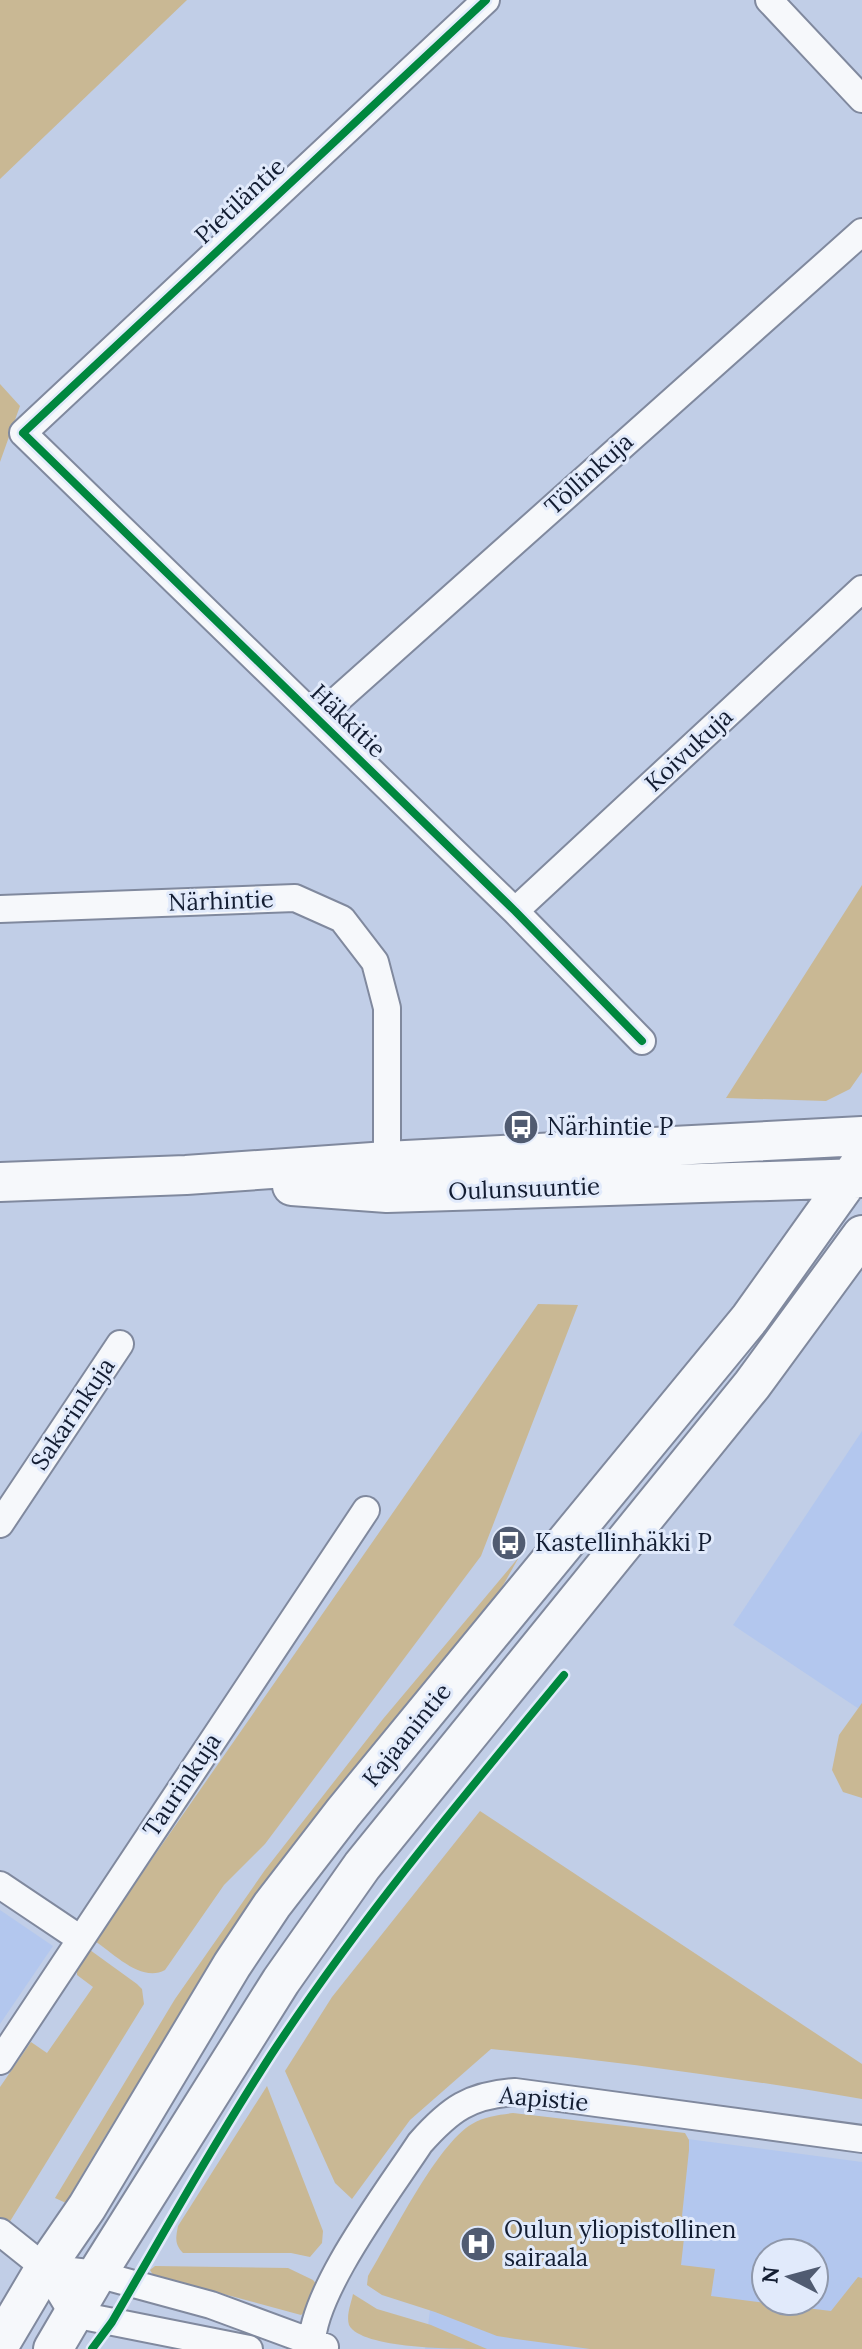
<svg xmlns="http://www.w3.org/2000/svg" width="862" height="2349" font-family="Lora,serif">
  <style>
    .built { fill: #b3c7ee; fill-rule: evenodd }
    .green { fill: #c9b894 }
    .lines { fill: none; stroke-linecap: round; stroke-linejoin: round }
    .minor-casing { stroke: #80899e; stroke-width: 30 }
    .secondary-casing { stroke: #80899e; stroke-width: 42 }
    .minor { stroke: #f6f8fb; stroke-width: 26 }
    .secondary { stroke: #f6f8fb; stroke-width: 38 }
    .cycleway-casing { stroke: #e1eafb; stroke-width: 13 }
    .cycleway { stroke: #00873e; stroke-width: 8 }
    .labels { text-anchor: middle; stroke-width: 6; stroke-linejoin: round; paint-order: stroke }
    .street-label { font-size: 24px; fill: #131d32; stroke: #e1eafb }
    .poi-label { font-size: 24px; fill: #131d32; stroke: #e1eafb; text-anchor: start }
  </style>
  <rect width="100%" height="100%" fill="#c1cee7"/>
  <path class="built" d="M 862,1431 L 862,1711 L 733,1625 Z
    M 0,1910 L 53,1946 L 0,2024 Z
    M 512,2116 L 862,2162 L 862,2349 L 425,2349 L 449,2163 ZM 766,2253 L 814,2253 L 814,2301 L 766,2301 Z"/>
  <path class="green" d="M 0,0 L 187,0 L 0,179 Z
    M 0,384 L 20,406 L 0,462 Z
    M 862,885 L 862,1072 L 850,1089 L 826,1101 L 726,1098 Z
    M 538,1304 L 578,1305 L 481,1556 L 265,1844 L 224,1885 L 165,1970 C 142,1983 114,1954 95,1941 Z
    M 519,1557 L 497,1596 C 348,1794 187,1987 66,2203 L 55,2198 L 175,1999 L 265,1870 L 383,1719 Z
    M 862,1703 L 862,1798 L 843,1792 L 832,1770 L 839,1735 Z
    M 480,1811 L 862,2064 L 862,2099 C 739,2078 616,2061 491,2049 L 410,2120 L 352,2199 L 335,2183 L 285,2071 L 332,1997 Z
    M 90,1950 L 137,1984 L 142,1989 L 144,2004 L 9,2223 L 0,2217 L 0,2087 L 31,2042 L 47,2053 L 93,1987 L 77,1975 L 77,1969 Z
    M 267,2086 L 323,2231 L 322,2243 L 310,2257 L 291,2253 L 183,2253 C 174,2244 176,2237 178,2226 Z
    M 513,2113 L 685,2133 L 689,2140 L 689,2150 L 682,2216 L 686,2220 L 681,2265 L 715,2269 L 711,2296 L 831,2311 L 858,2277 L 862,2278 L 862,2349 L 590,2349 L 516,2339 L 497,2336 L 435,2312 L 382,2295 L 367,2285 L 368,2276 C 391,2238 437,2144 472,2124 C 485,2116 499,2115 513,2113 Z
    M 155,2266 L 288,2268 L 313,2280 L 319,2287 L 311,2307 L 301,2315 L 153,2275 L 150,2270 Z
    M 353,2294 L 377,2309 L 431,2325 L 487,2349 C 457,2349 361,2349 349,2325 C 346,2315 351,2304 353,2294 Z"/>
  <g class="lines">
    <defs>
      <path id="minor" d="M 486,0 L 23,433 L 515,911 L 642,1041
        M 769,0 L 862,99
        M 317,718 L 862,232
        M 0,909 L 295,898 L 342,919 L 375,962 L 387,1008 L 387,1177
        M 515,911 L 862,589
        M 0,1524 L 120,1344
        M 0,1885 L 79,1938
        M 0,2061 L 366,1510
        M 0,2232 L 45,2268 L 73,2314 L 249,2349
        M 45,2268 L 97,2274 L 211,2305 L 325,2347
        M 312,2349 C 308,2296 390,2189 420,2143 C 450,2109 470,2095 515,2092 L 862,2139"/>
      <path id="secondary" d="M 0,1182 L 186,1175 L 387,1161 L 862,1136
        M 292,1186 L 387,1193 L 862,1178
        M 0,2344 L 45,2268 L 87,2207 L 232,1965 L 272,1905 L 343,1813 L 750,1318 L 862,1161
        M 53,2349 L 97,2274 L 281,1981 L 362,1866 L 752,1385 L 862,1235"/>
    </defs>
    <use href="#minor" class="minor-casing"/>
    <use href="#secondary" class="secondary-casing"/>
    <use href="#minor" class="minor"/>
    <use href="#secondary" class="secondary"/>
    <defs>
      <path id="cycleway" d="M 486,0 L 23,433 L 515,911 L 642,1041
        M 92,2349 L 112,2322 C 164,2232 215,2142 271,2055 C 359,1921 462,1798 564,1675"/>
    </defs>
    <use href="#cycleway" class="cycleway-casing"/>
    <use href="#cycleway" class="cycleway"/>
  </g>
  <defs>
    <symbol id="bus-disc" viewBox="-11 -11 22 22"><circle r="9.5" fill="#505b71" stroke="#e1eafb"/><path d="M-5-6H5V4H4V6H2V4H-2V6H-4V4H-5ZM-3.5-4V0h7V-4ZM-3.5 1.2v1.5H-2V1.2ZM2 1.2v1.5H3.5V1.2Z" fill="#fff"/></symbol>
    <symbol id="hospital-disc" viewBox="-11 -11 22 22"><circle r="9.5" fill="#505b71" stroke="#e1eafb"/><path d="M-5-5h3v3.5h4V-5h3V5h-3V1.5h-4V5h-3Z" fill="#fff"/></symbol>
  </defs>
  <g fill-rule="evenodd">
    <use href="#bus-disc" x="501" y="1107" width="40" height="40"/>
    <use href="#bus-disc" x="489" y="1523" width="40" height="40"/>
    <use href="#hospital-disc" x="458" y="2224" width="40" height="40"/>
  </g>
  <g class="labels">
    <g class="street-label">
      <text transform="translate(240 201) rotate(-43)" y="8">Pietiläntie</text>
      <text transform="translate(589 474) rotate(-42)" y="8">Töllinkuja</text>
      <text transform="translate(348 721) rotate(44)" y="8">Häkkitie</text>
      <text transform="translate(689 750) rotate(-43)" y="8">Koivukuja</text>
      <text transform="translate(221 901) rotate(-2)" y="8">Närhintie</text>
      <text transform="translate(524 1189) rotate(-2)" y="8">Oulunsuuntie</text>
      <text transform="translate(73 1414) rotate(-56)" y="8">Sakarinkuja</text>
      <text transform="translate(407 1735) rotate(-51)" y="8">Kajaanintie</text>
      <text transform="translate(182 1785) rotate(-56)" y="8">Taurinkuja</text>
      <text transform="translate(544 2099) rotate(5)" y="8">Aapistie</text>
    </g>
    <g class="poi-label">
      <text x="547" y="1135">Närhintie P</text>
      <text x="535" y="1551">Kastellinhäkki P</text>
      <text x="504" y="2238">Oulun yliopistollinen<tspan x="504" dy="28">sairaala</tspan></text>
    </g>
  </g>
  <g transform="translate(790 2277) rotate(276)"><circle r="38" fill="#e1eafb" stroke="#8f98ab" stroke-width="2"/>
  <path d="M0-6L14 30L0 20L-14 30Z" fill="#505b71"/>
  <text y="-12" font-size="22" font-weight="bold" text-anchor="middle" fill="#131d32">N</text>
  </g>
</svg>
